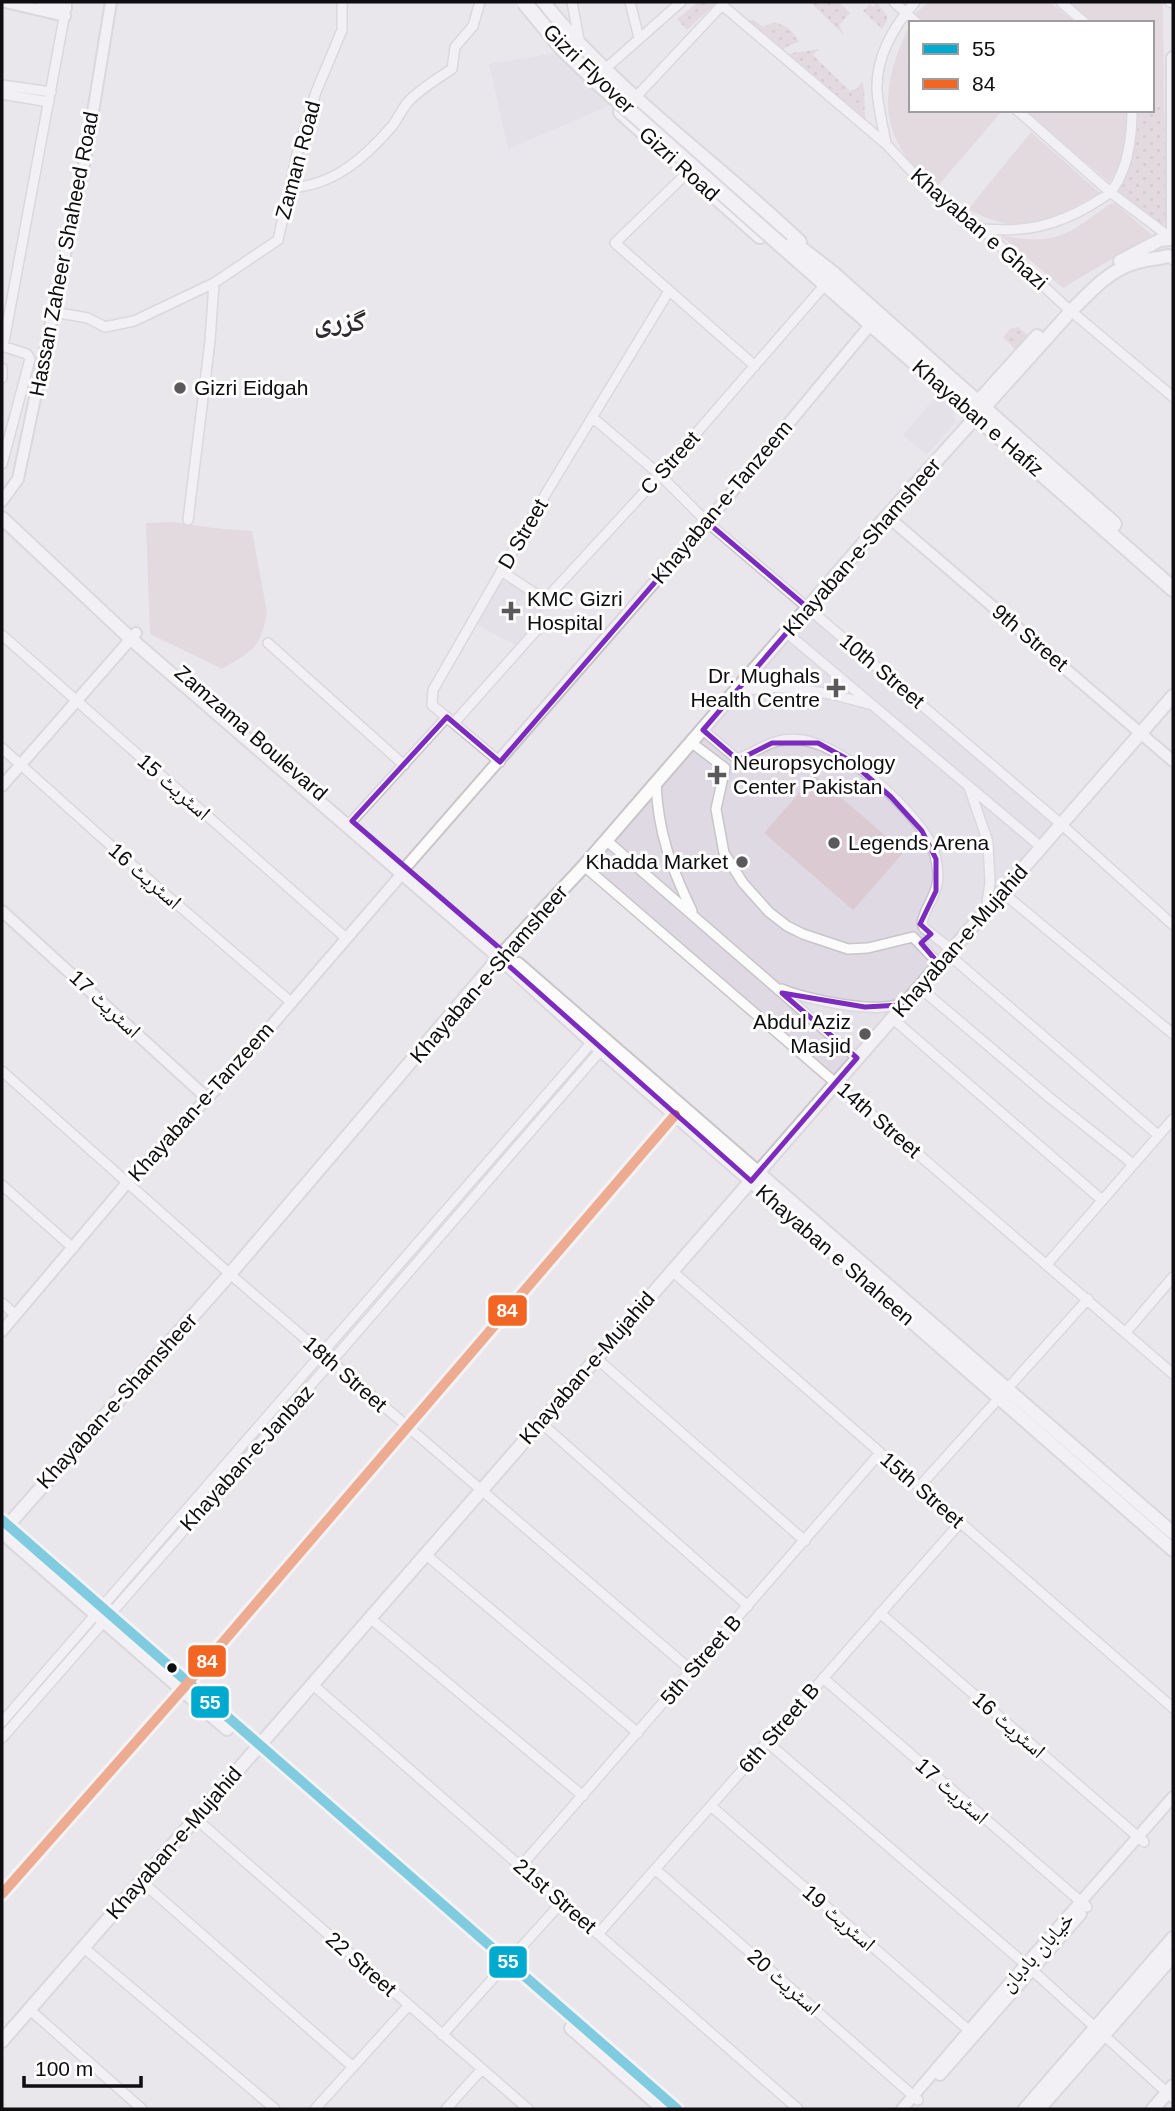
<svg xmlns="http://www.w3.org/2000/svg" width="1175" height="2111" font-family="Helvetica,'Noto Naskh Arabic',sans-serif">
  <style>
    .built { fill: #dfd9e3 }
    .grass { fill: url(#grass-dots) }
    .garden { fill: #dbcad1 }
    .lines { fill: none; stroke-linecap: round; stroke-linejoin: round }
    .minor-casing { stroke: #c8c5c9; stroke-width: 12 }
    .tertiary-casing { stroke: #c8c5c9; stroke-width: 14 }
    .secondary-casing { stroke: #c8c5c9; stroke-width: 16 }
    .primary-casing { stroke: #c8c5c9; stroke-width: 18 }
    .minor { stroke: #fcfbfc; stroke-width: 9 }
    .tertiary { stroke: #fcfbfc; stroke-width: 10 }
    .secondary { stroke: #fcfbfc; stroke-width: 12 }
    .primary { stroke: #fcfbfc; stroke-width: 14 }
    .primary-bridge-casing { stroke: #c8c5c9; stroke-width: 18; stroke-linecap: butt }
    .primary-bridge { stroke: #fcfbfc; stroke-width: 14 }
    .bus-1-casing { stroke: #fff; stroke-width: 16 }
    .bus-2-casing { stroke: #fff; stroke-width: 16 }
    .bus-1 { stroke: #00a9ce; stroke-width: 10 }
    .bus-2 { stroke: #f26522; stroke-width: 10 }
    .marked { fill: none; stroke: #7b2cbf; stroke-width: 5; stroke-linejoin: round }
    .poi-dot { fill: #5c595d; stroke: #fff; stroke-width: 2.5 }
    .bus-dot { fill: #0f0d10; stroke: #fff; stroke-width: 2.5 }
    .labels { text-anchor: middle; stroke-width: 6; stroke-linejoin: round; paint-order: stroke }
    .street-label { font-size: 21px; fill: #0f0d10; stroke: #fff }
    .poi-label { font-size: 21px; fill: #0f0d10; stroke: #fff; text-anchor: start }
    .district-label { font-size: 28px; font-weight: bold; fill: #2f2a32; stroke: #fff }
    .line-badge { stroke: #fff; stroke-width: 2.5 }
    .badge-label { font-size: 19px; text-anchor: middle; font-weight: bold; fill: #fff }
  </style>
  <defs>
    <pattern id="grass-dots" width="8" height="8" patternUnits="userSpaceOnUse" patternTransform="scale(1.75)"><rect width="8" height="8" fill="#dbcad1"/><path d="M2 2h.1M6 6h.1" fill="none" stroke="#bbacb2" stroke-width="1.8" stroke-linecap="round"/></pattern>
  </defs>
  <rect width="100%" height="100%" fill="#eae7ec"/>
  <path class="built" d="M 561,52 L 613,104 L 508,149 L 489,64 Z
    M 937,395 L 954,409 L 955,423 L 927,455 L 903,435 Z
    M 501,571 L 545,600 L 541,625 L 521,648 L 472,622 Z
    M 808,608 L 1061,824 L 836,1083 L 584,866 Z"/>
  <path class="grass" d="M 698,2 L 717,2 L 687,30 L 677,19 Z
    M 810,2 L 839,2 L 850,13 L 839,25 L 844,35 Z
    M 877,3 L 887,15 L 887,21 L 882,29 L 863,11 L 870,4 L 873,7 Z
    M 749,20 L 754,20 L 763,27 L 774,22 C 787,26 793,30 799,42 L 786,47 L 782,52 L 745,22 Z
    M 819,49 L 813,55 L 850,91 L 858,88 L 862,81 C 867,94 862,108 867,122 L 865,123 L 786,57 L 792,53 Z
    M 1164,105 L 1168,218 L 1160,228 L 1115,191 C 1128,169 1140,136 1138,110 L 1152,110 L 1152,106 Z
    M 1018,327 L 1030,337 L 1017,351 L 1003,337 L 1010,329 Z"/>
  <path class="garden" d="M 928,2 L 1050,2 L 1076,23 L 925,23 L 915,14 Z
    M 1068,2 L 1163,2 L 1164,105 L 1152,106 L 1152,23 L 1091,23 Z
    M 909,27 L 911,28 L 911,110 L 1003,110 L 937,187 C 927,177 914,168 906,156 C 876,115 888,70 909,27 Z
    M 1024,110 L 1128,110 C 1127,136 1125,161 1109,182 Z
    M 1031,132 L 1100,193 C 1049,219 1027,240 970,210 L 969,208 Z
    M 1115,203 L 1152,235 L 1063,288 L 1000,235 C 1057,246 1065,236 1110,204 Z
    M 173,522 L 213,528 L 252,531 L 267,612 C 261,649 252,651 222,669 L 150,634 L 146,523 Z
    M 815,775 L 904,852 L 853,910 L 764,833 Z"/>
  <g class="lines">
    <defs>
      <path id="minor" d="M 572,2 L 580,45
        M 630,2 L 639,38
        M 894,2 L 917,23
        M 1061,2 L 1085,23
        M 1170,2 L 1173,3
        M 722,5 L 886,144 L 932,193 L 982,229 L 1065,306 L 1173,397
        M 604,70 L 681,2
        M 2,85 L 51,92
        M 2,94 L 49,102
        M 633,100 L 724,3
        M 1017,110 L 1110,192 L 1171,238
        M 886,144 C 883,126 878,108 877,90 C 876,57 894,26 915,2
        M 688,172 L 615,243 L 755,366
        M 289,188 C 333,186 365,158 393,125 C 398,118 402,109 408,102 C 419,90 438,78 452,69 L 455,47 L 473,26 L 480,2
        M 982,229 C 1025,232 1053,227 1091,205 C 1098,200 1108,196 1113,189 C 1128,168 1132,135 1132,110
        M 1173,259 L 1173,260
        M 53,312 L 88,318 L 105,327 L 134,321 L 214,283 L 278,240 L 298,150 L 316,92 L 342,30 L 342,2
        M 2,346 L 27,354 L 30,359 L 2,464
        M 3,347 L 67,2
        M 2,368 L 2,378
        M 592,417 L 660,475 L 707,522 L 1061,824 L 1173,925
        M 188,520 L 210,341 L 214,283
        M 501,571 L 545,600 L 660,475 L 822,288 L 827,285
        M 787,633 L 1041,847
        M 2,635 L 346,938
        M 268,643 L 404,765
        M 735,692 C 783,682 822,691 868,704
        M 454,723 L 541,625
        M 703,730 L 737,759 C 761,751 771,736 802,740 C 844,746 910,806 930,842 C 935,851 937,863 938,873 C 939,894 925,906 922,923 L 924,928 L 952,950
        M 692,743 L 725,768 L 716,809 L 724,853 L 743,883 L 769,912 L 787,926 L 803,934 L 848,949 L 868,948 L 913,937 L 939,964
        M 2,748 L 157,887 L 291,1002
        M 500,762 L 432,705 L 433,690 L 548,490 L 669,291
        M 656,783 C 658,833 671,867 692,911
        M 969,787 L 988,842 L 990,883 L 986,909
        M 352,821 L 447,717
        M 606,840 L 857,1058
        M 584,866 L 1173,1374
        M 1002,892 L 1173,1034
        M 948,954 L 1158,1135
        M 919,987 L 1050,1098 L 1133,1164
        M 782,989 C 804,999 886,1017 904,1001
        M 892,1018 L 1102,1200
        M 2,1071 L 230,1274 L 692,1671
        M 2,1185 L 73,1248
        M 1047,1264 L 1173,1119
        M 672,1271 L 1173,1708
        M 2,1303 L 16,1315
        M 1126,1332 L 1173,1277
        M 596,1358 L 805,1541
        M 540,1422 L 748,1606
        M 919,1487 L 1088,1299
        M 425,1554 L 638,1733
        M 880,1613 L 1144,1842
        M 370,1618 L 583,1796
        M 823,1678 L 1087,1907
        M 312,1684 L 798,2109
        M 2,1722 L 592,1042
        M 2,1738 L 331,1362 L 601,1050
        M 767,1742 L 1032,1970 L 1173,2098
        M 711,1806 L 973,2034
        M 195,1818 L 528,2109
        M 521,1866 L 880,1453
        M 655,1869 L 918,2100
        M 141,1881 L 353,2067
        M 2,1894 L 188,1683 L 675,1115
        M 598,1934 L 960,1523
        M 83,1947 L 275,2109
        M 29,2009 L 142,2109
        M 442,2035 L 562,1902
        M 315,2109 L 408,2006
        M 446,2109 L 482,2069"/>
      <path id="tertiary" d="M 5,2 L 65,16
        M 41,2 L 66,8
        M 2,501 L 18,479 L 86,155 L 111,2
        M 887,516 L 1173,761
        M 2,786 L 136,633
        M 405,868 L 707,522 L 871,324
        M 2,911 L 207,1098
        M 2,1331 L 127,1183 L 229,1075 L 401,875
        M 940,2075 L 1081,1914
        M 902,2109 L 1025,1965 L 1173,1797"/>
      <path id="secondary" d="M 1173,238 L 1173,58
        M 1120,261 L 1160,240 L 1170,239
        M 972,408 L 1037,336
        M 2,518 L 131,639 L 500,958 L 601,1050 L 1173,1550
        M 518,964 L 1173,1533
        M 2,1520 L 677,2109
        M 2,1532 L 230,1274 L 504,952 L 584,866 L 887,516 L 1071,311 C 1090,292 1108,271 1134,263 C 1145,259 1157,259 1168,256
        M 4,1534 L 227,1729
        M 571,2028 L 663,2109
        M 2,2041 L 1173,696
        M 1025,2109 L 1173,1938
        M 1039,2109 L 1173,1956
        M 1153,2109 L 1173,2086"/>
      <path id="primary" d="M 542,2 C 616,94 714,161 799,242
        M 621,112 L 760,236
        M 788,239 L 831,272 L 1114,524
        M 782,246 L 1173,589"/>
    </defs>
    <use href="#minor" class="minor-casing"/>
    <use href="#tertiary" class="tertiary-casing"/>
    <use href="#secondary" class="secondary-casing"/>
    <use href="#primary" class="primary-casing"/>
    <use href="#minor" class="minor"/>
    <use href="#tertiary" class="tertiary"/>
    <use href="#secondary" class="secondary"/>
    <use href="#primary" class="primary"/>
    <defs>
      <path id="primary-bridge" d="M 524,2 L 561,47 L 596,81 L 782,246"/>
    </defs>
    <use href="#primary-bridge" class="primary-bridge-casing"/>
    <use href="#primary-bridge" class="primary-bridge"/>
    <defs>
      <path id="bus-1" d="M 2,1520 L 677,2109"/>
      <path id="bus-2" d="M 2,1894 L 188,1683 L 675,1115"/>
    </defs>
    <use href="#bus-1" class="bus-1-casing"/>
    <use href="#bus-2" class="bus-2-casing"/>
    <use href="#bus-1" class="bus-1"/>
    <use href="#bus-2" class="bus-2"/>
  </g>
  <path d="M0 0H1175V2111H0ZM 707,522 L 808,608 L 703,730 L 738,760 L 772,743 L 818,743 L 849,760 L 891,797 L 922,831 L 936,859 L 936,891 L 920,924 L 931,934 L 921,943 L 939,964 L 900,1005 L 865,1007 L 782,993 L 857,1058 L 751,1181 L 500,958 L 504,952 L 352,821 L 447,717 L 500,762 Z" fill="#eae7ec" fill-opacity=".55" fill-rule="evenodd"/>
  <path class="marked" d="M 707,522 L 808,608 L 703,730 L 738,760 L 772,743 L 818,743 L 849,760 L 891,797 L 922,831 L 936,859 L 936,891 L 920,924 L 931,934 L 921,943 L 939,964 L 900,1005 L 865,1007 L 782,993 L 857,1058 L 751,1181 L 500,958 L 504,952 L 352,821 L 447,717 L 500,762 Z"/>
  <g class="poi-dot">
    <circle cx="180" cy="388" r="7"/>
    <path d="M507.5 600.5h7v7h7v7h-7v7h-7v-7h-7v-7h7z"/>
    <path d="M832.5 677.5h7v7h7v7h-7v7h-7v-7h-7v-7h7z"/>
    <path d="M713.5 764.5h7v7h7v7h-7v7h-7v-7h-7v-7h7z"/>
    <circle cx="834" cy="843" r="7"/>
    <circle cx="742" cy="862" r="7"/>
    <circle cx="865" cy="1034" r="7"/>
  </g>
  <circle class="bus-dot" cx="172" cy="1668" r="6"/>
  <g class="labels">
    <g class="street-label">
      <text transform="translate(589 69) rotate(44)" y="7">Gizri Flyover</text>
      <text transform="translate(298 160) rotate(-75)" y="7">Zaman Road</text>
      <text transform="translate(679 164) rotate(42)" y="7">Gizri Road</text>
      <text transform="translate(979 229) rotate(41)" y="7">Khayaban e Ghazi</text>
      <text transform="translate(64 254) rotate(-79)" y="7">Hassan Zaheer Shaheed Road</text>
      <text transform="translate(978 418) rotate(41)" y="7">Khayaban e Hafiz</text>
      <text transform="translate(670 463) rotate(-48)" y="7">C Street</text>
      <text transform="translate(722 502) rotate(-50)" y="7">Khayaban-e-Tanzeem</text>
      <text transform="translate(523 534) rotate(-60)" y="7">D Street</text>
      <text transform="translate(862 547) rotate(-49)" y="7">Khayaban-e-Shamsheer</text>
      <text transform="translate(1030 638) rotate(40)" y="7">9th Street</text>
      <text transform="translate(882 671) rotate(40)" y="7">10th Street</text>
      <text transform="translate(251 733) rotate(41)" y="7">Zamzama Boulevard</text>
      <text transform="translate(174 787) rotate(41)" y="7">اسٹریٹ 15</text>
      <text transform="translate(145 876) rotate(41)" y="7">اسٹریٹ 16</text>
      <text transform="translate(960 941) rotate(-49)" y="7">Khayaban-e-Mujahid</text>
      <text transform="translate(489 974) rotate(-49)" y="7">Khayaban-e-Shamsheer</text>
      <text transform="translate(105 1004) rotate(43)" y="7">اسٹریٹ 17</text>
      <text transform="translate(201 1102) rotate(-48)" y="7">Khayaban-e-Tanzeem</text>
      <text transform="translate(879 1120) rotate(41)" y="7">14th Street</text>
      <text transform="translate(835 1255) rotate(41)" y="7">Khayaban e Shaheen</text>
      <text transform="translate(587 1368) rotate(-49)" y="7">Khayaban-e-Mujahid</text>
      <text transform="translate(345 1374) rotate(41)" y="7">18th Street</text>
      <text transform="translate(117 1401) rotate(-48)" y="7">Khayaban-e-Shamsheer</text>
      <text transform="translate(247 1458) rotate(-48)" y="7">Khayaban-e-Janbaz</text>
      <text transform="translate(922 1490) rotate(41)" y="7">15th Street</text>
      <text transform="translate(701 1660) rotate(-49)" y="7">5th Street B</text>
      <text transform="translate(1009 1725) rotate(41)" y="7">اسٹریٹ 16</text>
      <text transform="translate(779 1728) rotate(-49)" y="7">6th Street B</text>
      <text transform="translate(952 1791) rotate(41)" y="7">اسٹریٹ 17</text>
      <text transform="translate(174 1843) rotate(-49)" y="7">Khayaban-e-Mujahid</text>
      <text transform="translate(555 1896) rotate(41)" y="7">21st Street</text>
      <text transform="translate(839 1918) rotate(41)" y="7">اسٹریٹ 19</text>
      <text transform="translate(1037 1952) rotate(-48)" y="7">خیابان بادبان</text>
      <text transform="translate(361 1964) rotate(41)" y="7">22 Street</text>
      <text transform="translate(784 1982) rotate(41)" y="7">اسٹریٹ 20</text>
    </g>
    <g class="poi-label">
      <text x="194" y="395">Gizri Eidgah</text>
      <text x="527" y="606">KMC Gizri<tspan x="527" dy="24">Hospital</tspan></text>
      <text x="820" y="683" text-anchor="end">Dr. Mughals<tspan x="820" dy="24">Health Centre</tspan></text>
      <text x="733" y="770">Neuropsychology<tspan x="733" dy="24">Center Pakistan</tspan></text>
      <text x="848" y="850">Legends Arena</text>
      <text x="728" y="869" text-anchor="end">Khadda Market</text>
      <text x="851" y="1029" text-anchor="end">Abdul Aziz<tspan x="851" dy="24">Masjid</tspan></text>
    </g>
    <g class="district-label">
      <text x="340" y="331">گزری</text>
    </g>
  </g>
  <g class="line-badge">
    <rect x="487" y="1294" width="41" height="33" rx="7" fill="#f26522"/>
    <rect x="187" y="1644" width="40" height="34" rx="7" fill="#f26522"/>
    <rect x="190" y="1685" width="40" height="34" rx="7" fill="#00a9ce"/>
    <rect x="488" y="1945" width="40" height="34" rx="7" fill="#00a9ce"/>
  </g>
  <g class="badge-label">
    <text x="507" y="1317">84</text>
    <text x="207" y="1668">84</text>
    <text x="210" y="1709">55</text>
    <text x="508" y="1968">55</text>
  </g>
  <rect width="1175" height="2111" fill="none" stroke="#0f0d10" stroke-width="7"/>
  <rect x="909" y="21" width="245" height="91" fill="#ffffff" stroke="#9f9e9f" stroke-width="2"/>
  <rect x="923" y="44" width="35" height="10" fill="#00a9ce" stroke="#9f9e9f" stroke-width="2"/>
  <text x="972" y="56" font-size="21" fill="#0f0d10">55</text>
  <rect x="923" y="79" width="35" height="10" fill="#f26522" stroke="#9f9e9f" stroke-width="2"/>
  <text x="972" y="91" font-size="21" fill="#0f0d10">84</text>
  <path d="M24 2076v10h117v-10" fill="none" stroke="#0f0d10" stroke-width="3.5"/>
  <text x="35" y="2076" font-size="21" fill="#0f0d10" stroke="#ffffff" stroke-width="5" paint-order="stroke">100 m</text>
</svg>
